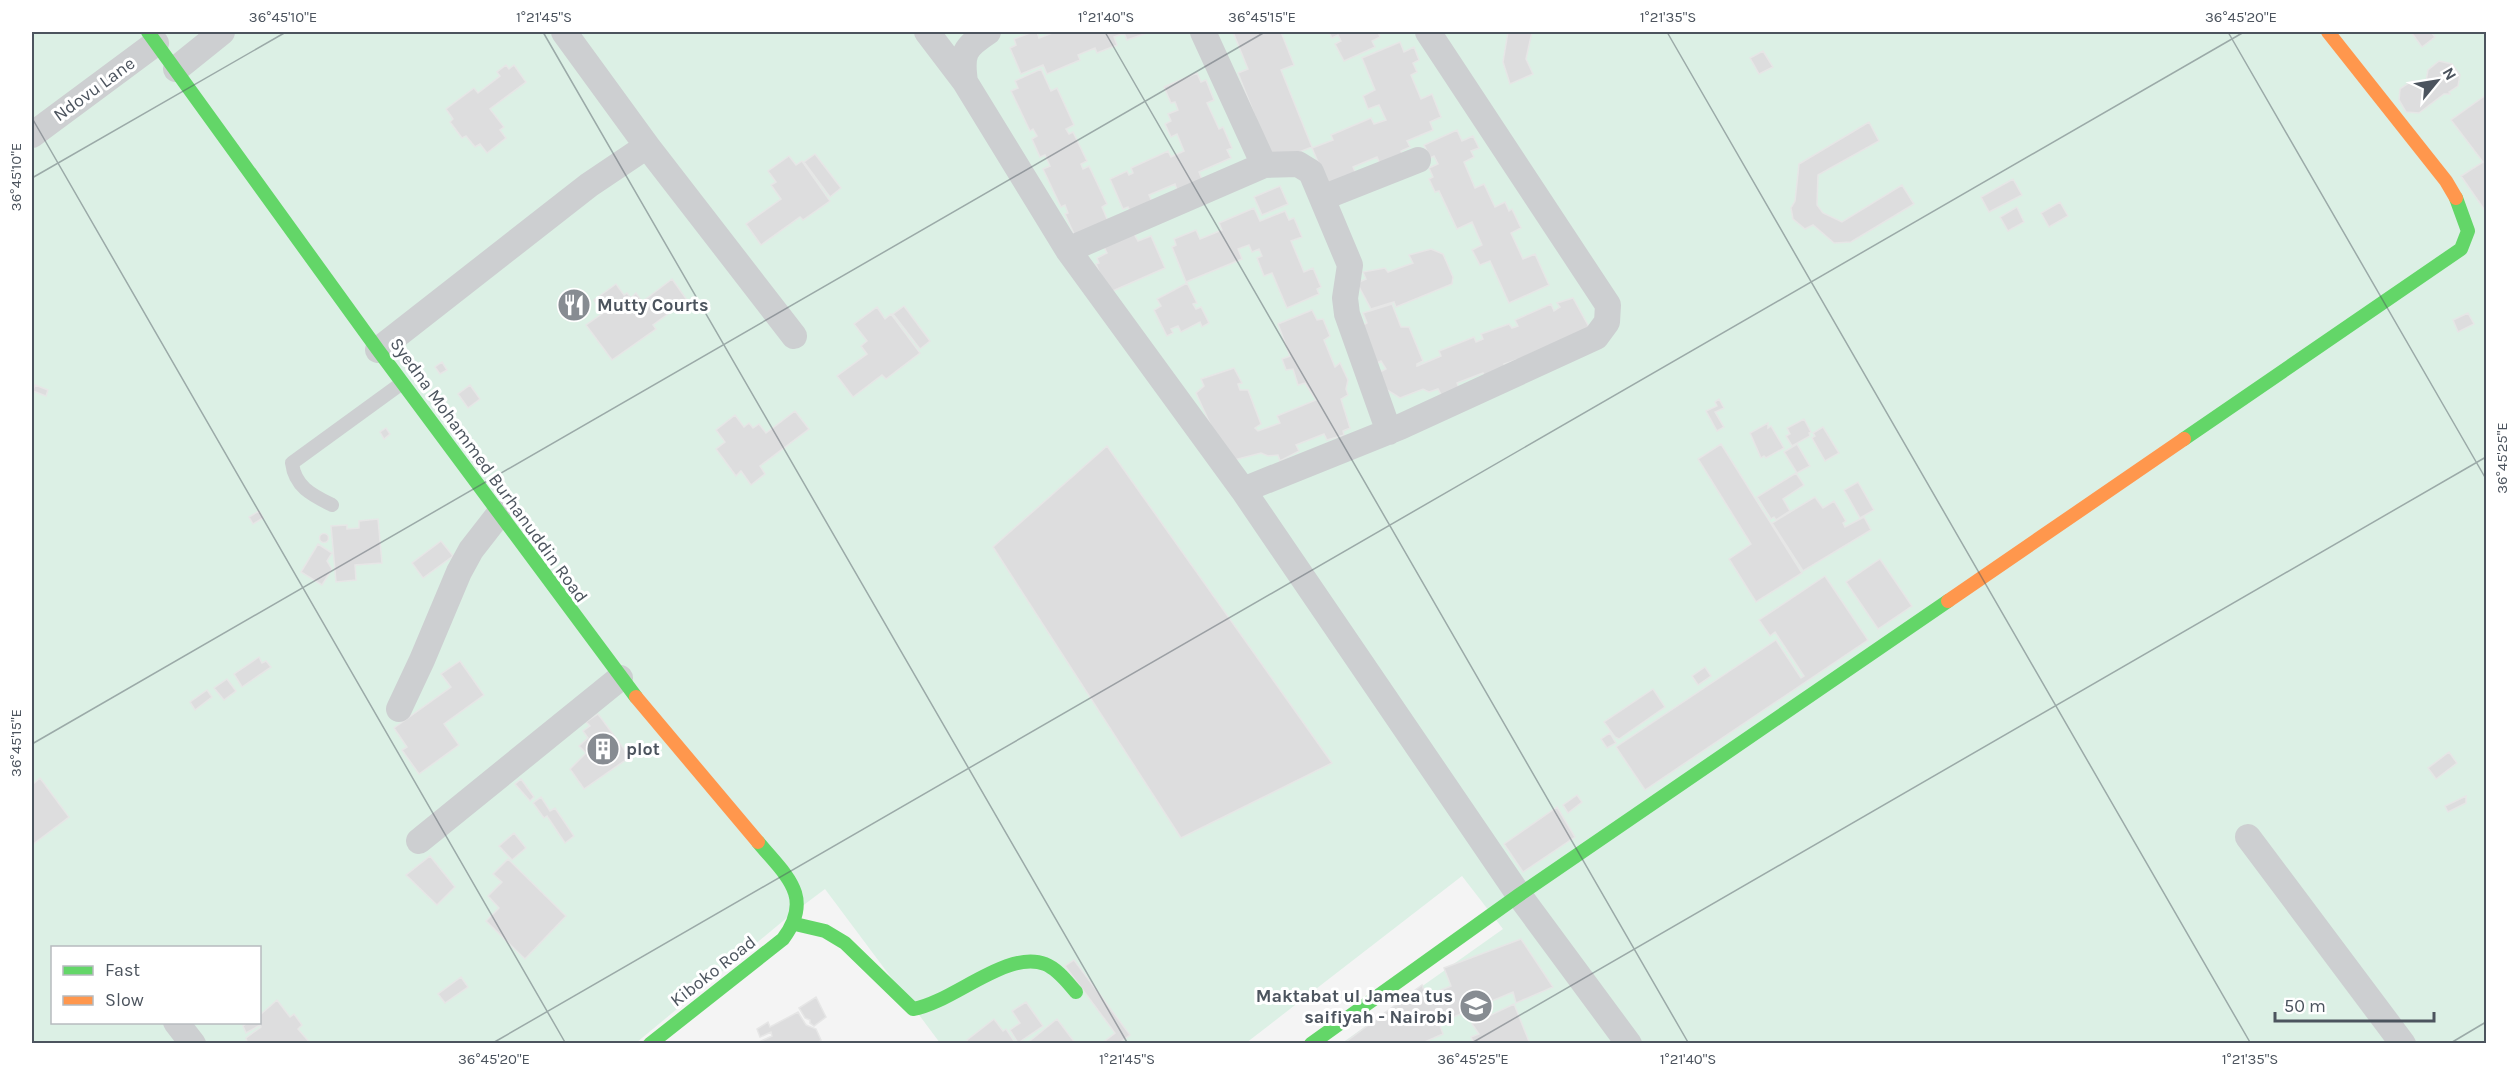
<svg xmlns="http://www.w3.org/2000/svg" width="2518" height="1075" font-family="Karla,sans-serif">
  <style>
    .green { fill: #dcf0e5; fill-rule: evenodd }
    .building { fill: #ddddde; stroke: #e6e6e6; stroke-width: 1.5 }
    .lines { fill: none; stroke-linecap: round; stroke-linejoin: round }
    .lane { stroke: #cdcfd1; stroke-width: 14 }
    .street { stroke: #cdcfd1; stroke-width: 26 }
    .fast { stroke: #63d668; stroke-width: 14 }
    .slow { stroke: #ff974d; stroke-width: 14 }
    .ticks { fill: none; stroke: #4c545e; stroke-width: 1.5; stroke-opacity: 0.45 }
    .labels { text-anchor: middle; stroke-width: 6; stroke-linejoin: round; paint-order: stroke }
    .street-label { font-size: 18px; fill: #4c545e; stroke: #fff }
    .poi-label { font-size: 18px; font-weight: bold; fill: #4c545e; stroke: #fff; text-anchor: start }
    .neatline { fill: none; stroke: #4c545e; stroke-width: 2 }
    .ticks-label { font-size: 15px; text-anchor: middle; fill: #4c545e }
  </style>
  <rect width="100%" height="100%" fill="#f4f4f4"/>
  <path class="green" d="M 32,32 L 2486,32 L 2486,1043 L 1342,1043 L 1503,929 L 1462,876 L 1246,1043 L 940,1043 L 825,889 L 789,916 L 636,1043 L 32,1043 ZM 52,948 L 260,948 L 260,1022 L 52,1022 Z"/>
  <path class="building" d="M 1033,32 L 1037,32 L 1039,38 L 1055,32 L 1150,32 L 1127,40 L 1124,33 L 1114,37 L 1117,45 L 1097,53 L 1095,48 L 1078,55 L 1080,60 L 1047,74 L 1043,65 L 1021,74 L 1010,48 L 1016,45 L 1014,39 Z
    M 1233,32 L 1281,32 L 1294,65 L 1281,70 L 1312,147 L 1273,162 L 1238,73 L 1248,69 Z
    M 1329,32 L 1378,32 L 1380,37 L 1372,41 L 1375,47 L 1344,61 L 1335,44 L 1341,41 L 1338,35 L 1332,38 Z
    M 1508,32 L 1532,32 L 1526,59 L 1533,74 L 1510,84 L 1503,62 Z
    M 2411,32 L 2431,32 L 2435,37 L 2422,47 Z
    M 1400,42 L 1404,52 L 1414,47 L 1419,60 L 1413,63 L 1417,72 L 1411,75 L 1421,99 L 1432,94 L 1441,117 L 1430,122 L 1433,130 L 1407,141 L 1410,147 L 1401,151 L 1403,155 L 1380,164 L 1377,157 L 1353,167 L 1356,174 L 1328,185 L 1312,148 L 1333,140 L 1331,135 L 1371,118 L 1374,124 L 1386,120 L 1379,105 L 1368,109 L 1363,96 L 1375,90 L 1362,58 Z
    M 1763,51 L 1773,67 L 1759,74 L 1750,58 Z
    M 2439,61 L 2452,64 L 2460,75 L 2458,86 L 2449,92 L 2450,94 L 2444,94 L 2419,113 L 2406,112 L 2399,100 L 2400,89 L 2412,81 L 2424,83 L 2428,90 L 2431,88 L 2426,81 L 2428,70 Z
    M 506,65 L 509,69 L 514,65 L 526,82 L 490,109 L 504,127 L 500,130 L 506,138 L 487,153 L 480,144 L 475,147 L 466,136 L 462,138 L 450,122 L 453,119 L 446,109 L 474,88 L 478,93 L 500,76 L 497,72 Z
    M 1041,69 L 1051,91 L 1057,88 L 1074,125 L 1066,129 L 1069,134 L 1073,132 L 1087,161 L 1081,164 L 1083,169 L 1089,166 L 1107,204 L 1102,207 L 1111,228 L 1078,243 L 1065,214 L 1068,213 L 1065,205 L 1061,207 L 1043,169 L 1050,166 L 1045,155 L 1040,157 L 1032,139 L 1037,136 L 1033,129 L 1030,131 L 1011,91 L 1018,88 L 1015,81 Z
    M 1197,73 L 1201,82 L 1206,80 L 1214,100 L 1207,103 L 1219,129 L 1223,127 L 1232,148 L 1227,150 L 1231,158 L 1199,172 L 1203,182 L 1178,193 L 1175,184 L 1149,195 L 1153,204 L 1131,214 L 1128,207 L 1123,209 L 1110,179 L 1127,171 L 1129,175 L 1133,173 L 1131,168 L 1168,151 L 1171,157 L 1184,151 L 1177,134 L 1171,137 L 1165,124 L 1171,121 L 1168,114 L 1178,110 L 1175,102 L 1171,103 L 1164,87 Z
    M 2486,95 L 2486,212 L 2461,176 L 2483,162 L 2451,120 Z
    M 1869,122 L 1879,141 L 1818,175 L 1817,205 L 1823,213 L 1842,222 L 1902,185 L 1914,204 L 1851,242 L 1834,243 L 1813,225 L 1805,229 L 1793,219 L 1791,208 L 1795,201 L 1799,164 Z
    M 1457,130 L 1462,141 L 1473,136 L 1479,148 L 1471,151 L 1474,157 L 1464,162 L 1475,188 L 1484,184 L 1495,207 L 1505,202 L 1509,211 L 1512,209 L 1521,228 L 1511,233 L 1523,259 L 1535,254 L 1549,285 L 1509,303 L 1490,261 L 1480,265 L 1472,250 L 1482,245 L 1472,222 L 1457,229 L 1439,191 L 1435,192 L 1429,179 L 1433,177 L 1429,168 L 1438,164 L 1434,156 L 1430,158 L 1424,145 Z
    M 815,154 L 841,188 L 830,197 L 804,162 Z
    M 789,156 L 796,165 L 802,161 L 830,201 L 803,220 L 800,217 L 761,245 L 746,224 L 781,199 L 771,185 L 776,182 L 768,171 Z
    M 2013,179 L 2022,195 L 1989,212 L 1981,197 Z
    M 1280,186 L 1288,204 L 1262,215 L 1254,197 Z
    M 2060,202 L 2068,216 L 2049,227 L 2041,213 Z
    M 2017,207 L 2024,222 L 2008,231 L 2000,217 Z
    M 1254,208 L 1260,221 L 1285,211 L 1289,220 L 1294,218 L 1302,237 L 1291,241 L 1304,272 L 1313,268 L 1321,287 L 1317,289 L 1319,294 L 1287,308 L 1272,273 L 1264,276 L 1257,258 L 1262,256 L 1259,249 L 1252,252 L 1249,245 L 1238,249 L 1242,259 L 1186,282 L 1172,247 L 1176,245 L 1174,239 L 1196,230 L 1200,239 L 1222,230 L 1219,223 Z
    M 1133,232 L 1138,241 L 1151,236 L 1165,268 L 1108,293 L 1096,264 L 1099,263 L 1097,258 L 1107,253 L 1103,245 Z
    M 1431,249 L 1443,254 L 1453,277 L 1452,284 L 1396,307 L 1394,302 L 1371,309 L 1357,283 L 1366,279 L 1363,272 L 1385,268 L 1388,272 L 1413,263 L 1409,255 Z
    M 672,279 L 687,300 L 653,325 L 656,329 L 612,360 L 586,325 L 603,313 L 594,300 L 616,284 L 624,295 L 627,293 L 631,298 L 636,293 L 642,302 Z
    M 1187,283 L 1197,303 L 1193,304 L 1196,309 L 1201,307 L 1209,323 L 1202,327 L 1200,322 L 1181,332 L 1178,326 L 1171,329 L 1173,333 L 1167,336 L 1154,310 L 1161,306 L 1157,299 Z
    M 1573,298 L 1589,327 L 1518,364 L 1516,360 L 1504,364 L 1505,369 L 1485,377 L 1483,373 L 1457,383 L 1459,388 L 1442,396 L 1438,389 L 1429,392 L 1423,389 L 1400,398 L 1384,388 L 1378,373 L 1386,369 L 1381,361 L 1374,364 L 1360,327 L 1367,323 L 1363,313 L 1392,304 L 1401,327 L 1409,327 L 1423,361 L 1417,364 L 1417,366 L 1441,356 L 1439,351 L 1474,337 L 1476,342 L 1483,339 L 1481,334 L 1509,324 L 1512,328 L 1518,326 L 1515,320 L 1551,304 L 1554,311 L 1560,307 L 1557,303 Z
    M 904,306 L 930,341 L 920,349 L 893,314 Z
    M 877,307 L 885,319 L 891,314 L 920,353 L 886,379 L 882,375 L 853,397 L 837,376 L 867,354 L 861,346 L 867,341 L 854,324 Z
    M 1312,310 L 1317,320 L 1323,319 L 1330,336 L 1324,340 L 1335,367 L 1340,363 L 1348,380 L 1346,389 L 1348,395 L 1341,399 L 1350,428 L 1343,431 L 1344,435 L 1327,440 L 1324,434 L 1296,445 L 1299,451 L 1280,461 L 1278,455 L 1268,456 L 1261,453 L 1234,460 L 1223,452 L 1196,393 L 1204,386 L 1201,379 L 1234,368 L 1242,383 L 1238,384 L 1240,390 L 1248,390 L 1261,424 L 1255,428 L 1258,431 L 1280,423 L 1277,416 L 1316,400 L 1305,383 L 1298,385 L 1293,369 L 1286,370 L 1282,359 L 1290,356 L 1278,324 Z
    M 2468,313 L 2474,324 L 2458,332 L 2453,320 Z
    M 442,362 L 447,370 L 440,374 L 435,367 Z
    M 35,385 L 48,390 L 46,396 L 33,391 Z
    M 470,385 L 480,399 L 468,408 L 458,394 Z
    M 1719,399 L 1724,408 L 1715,412 L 1724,427 L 1717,431 L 1706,411 L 1717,406 L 1715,402 Z
    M 795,411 L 809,429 L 760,466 L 765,474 L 751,485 L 741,471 L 736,476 L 716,449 L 725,442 L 716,430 L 735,415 L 744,427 L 749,423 L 753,428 L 759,424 L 766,433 Z
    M 1804,419 L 1811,432 L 1809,433 L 1810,436 L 1792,446 L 1786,436 L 1790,434 L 1787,428 Z
    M 1768,423 L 1768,428 L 1771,426 L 1784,448 L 1766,458 L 1764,456 L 1761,458 L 1750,433 Z
    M 1823,427 L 1839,453 L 1825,461 L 1812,438 L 1815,436 L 1813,433 Z
    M 386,428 L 390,434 L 384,439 L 380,432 Z
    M 1721,444 L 1802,573 L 1756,602 L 1729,559 L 1751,544 L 1698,459 Z
    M 1797,444 L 1810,466 L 1797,473 L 1784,452 Z
    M 1107,446 L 1332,763 L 1181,838 L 993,547 Z
    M 1796,473 L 1804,485 L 1783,499 L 1790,511 L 1776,520 L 1774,517 L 1771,519 L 1757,497 Z
    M 1858,482 L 1874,510 L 1860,518 L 1844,490 Z
    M 1815,497 L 1823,508 L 1834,501 L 1846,521 L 1843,523 L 1845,527 L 1864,517 L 1871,530 L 1803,571 L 1772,523 Z
    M 259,511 L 263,518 L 253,524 L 249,517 Z
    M 378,519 L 382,563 L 355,565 L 356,580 L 336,582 L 331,526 L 347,525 L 347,529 L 359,528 L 359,521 Z
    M319.5 538a4.5 4.5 0 1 1 9 0a4.5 4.5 0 1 1-9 0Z
    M 441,541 L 453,556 L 423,578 L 412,563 Z
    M 318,544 L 332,553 L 327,561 L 332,569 L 322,585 L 301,572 Z
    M 1880,559 L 1912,606 L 1878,629 L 1846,582 Z
    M 1825,576 L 1868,640 L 1645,790 L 1616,747 L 1776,640 L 1801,678 L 1804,676 L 1775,632 L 1770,636 L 1759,620 Z
    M 259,657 L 262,663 L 266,661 L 271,667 L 242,687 L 234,674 Z
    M 460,661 L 484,695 L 444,724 L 459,745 L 419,774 L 402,750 L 407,747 L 394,728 L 451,687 L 441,674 Z
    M 1705,667 L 1711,676 L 1698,685 L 1692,676 Z
    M 227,679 L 236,691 L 224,700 L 214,688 Z
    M 1653,689 L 1665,707 L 1619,739 L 1615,737 L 1604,722 Z
    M 207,690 L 212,697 L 195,710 L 190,702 Z
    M 598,714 L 630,757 L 584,789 L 570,769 L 586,753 L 579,746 L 588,738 L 583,731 L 590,726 L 586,722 Z
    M 1610,733 L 1616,743 L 1607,748 L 1601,739 Z
    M 2449,752 L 2457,763 L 2436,779 L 2428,768 Z
    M 40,778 L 69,817 L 32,845 L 32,785 Z
    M 521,779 L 534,797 L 530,801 L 515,784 Z
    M 1577,795 L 1582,802 L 1568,813 L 1563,805 Z
    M 2466,796 L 2466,803 L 2448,812 L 2445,806 Z
    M 541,797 L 550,811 L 555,808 L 574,836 L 565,843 L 547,816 L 544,818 L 533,803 Z
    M 1557,807 L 1575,837 L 1523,872 L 1504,844 Z
    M 514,833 L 526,848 L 512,860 L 499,846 Z
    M 430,856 L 455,887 L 437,905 L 406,875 Z
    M 508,859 L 566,916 L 525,959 L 486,921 L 499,908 L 488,896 L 502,882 L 493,874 Z
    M 1521,939 L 1553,987 L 1516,1003 L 1513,992 L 1439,1023 L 1443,1034 L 1420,1044 L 1343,1044 L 1422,985 L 1426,996 L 1451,986 L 1444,968 Z
    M 1074,960 L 1130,1035 L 1118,1044 L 1101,1044 L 1115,1033 L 1065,966 Z
    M 461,977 L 468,987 L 445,1003 L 438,994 Z
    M 816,997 L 826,1017 L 814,1026 L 810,1023 L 810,1020 L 805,1018 L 799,1008 Z
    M 277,1000 L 290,1017 L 294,1014 L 302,1025 L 298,1029 L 311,1044 L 244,1044 L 247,1042 L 246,1038 L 261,1027 L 260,1025 L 246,1033 L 243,1026 L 248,1022 L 260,1022 L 260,1015 Z
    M 1026,1002 L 1043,1026 L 1018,1043 L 1010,1030 L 1020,1023 L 1012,1011 Z
    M 1514,1004 L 1530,1044 L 1474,1044 L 1471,1037 L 1479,1034 L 1472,1024 Z
    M 798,1012 L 806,1025 L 816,1029 L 821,1040 L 816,1044 L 760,1044 L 759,1042 L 772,1036 L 771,1032 L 760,1037 L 757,1029 L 768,1022 L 770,1027 Z
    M 994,1019 L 1003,1031 L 1006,1029 L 1016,1044 L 969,1044 L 967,1040 Z
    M 1057,1019 L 1076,1044 L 1026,1044 Z"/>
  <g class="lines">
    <path class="lane" d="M 332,505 C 312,495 295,487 292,463 L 402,383"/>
    <path class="street" d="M 564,32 L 647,146
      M 927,32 L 965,82
      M 988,32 C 964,48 961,53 965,82 L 1068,250 L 1243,490 L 1519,895 L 1629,1044
      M 1203,32 L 1264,165
      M 176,69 L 222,32
      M 32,135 L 156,43
      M 1322,198 L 1418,160
      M 1068,250 L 1264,165 L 1298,164 L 1311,172 L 1350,265 L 1345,298 L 1347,314 L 1389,432
      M 378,350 L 589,185 L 647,146 L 794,336
      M 1243,490 L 1400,427 L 1596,337 L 1607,322 L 1608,305 L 1428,32
      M 399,709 L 422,660 L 459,572 L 471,550 L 499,514
      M 2248,837 L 2403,1044
      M 419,841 L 620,678
      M 176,1022 L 193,1044"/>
    <path class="fast" d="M 148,32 L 378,350 L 636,697
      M 2184,439 L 2461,249 L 2468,231 L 2456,198
      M 795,924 L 825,931 L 845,943 L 913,1009 C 952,1003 1007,949 1045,964 C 1058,969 1068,983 1076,992
      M 650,1044 L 783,939 C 815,896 785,875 758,842
      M 1311,1044 L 1519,895 L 1948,601"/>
    <path class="slow" d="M 2328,32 L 2446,181 L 2456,198
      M 1948,601 L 2184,439
      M 636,697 L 758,842"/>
  </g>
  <path class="ticks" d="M 543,32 L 1128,1044M 1105,32 L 1689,1044M 1667,32 L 2251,1044M 2228,32 L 2486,479M 32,118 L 566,1044M 32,178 L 286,32M 32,744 L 1265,32M 491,1044 L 2244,32M 1470,1044 L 2486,457M 2449,1044 L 2486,1022"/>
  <defs>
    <symbol id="restaurant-disc" viewBox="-11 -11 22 22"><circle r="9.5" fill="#878c92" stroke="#fff"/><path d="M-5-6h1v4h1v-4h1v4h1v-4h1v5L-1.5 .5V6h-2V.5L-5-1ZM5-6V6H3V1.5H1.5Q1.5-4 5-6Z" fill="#fff"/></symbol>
    <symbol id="building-disc" viewBox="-11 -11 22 22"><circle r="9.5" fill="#878c92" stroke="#fff"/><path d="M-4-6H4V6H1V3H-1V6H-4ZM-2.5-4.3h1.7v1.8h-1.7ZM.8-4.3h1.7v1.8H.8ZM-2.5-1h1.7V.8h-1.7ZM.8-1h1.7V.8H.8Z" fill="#fff"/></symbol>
    <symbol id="university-disc" viewBox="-11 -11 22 22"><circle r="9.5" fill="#878c92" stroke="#fff"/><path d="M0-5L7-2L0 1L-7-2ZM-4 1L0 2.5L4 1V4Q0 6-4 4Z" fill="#fff"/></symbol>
  </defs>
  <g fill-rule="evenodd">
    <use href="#restaurant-disc" x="555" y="286" width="38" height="38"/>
    <use href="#building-disc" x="584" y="730" width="38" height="38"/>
    <use href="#university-disc" x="1457" y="987" width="38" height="38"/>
  </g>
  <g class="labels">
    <g class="street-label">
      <text transform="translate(94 89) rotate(-36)" y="6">Ndovu Lane</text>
      <text transform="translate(489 470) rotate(54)" y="6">Syedna Mohammed Burhanuddin Road</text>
      <text transform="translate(713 971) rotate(-38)" y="6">Kiboko Road</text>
    </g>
    <g class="poi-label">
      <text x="597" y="311">Mutty Courts</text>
      <text x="626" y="755">plot</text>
      <text x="1453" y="1002" text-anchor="end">Maktabat ul Jamea tus<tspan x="1453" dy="21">saifiyah - Nairobi</tspan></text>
    </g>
  </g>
  <rect width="2518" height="1075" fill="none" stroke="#ffffff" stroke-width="66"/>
  <rect x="51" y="946" width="210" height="78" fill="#ffffff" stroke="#b7bbbf" stroke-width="1.5"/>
  <rect x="63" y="966" width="30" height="9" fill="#63d668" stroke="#b7bbbf" stroke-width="1.5"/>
  <text x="105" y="976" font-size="18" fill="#4c545e">Fast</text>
  <rect x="63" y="996" width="30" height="9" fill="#ff974d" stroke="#b7bbbf" stroke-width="1.5"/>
  <text x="105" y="1006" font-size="18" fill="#4c545e">Slow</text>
  <g transform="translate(2437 81) rotate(60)" stroke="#ffffff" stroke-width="4.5" paint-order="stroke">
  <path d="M0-4.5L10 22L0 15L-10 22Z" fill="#4c545e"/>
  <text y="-9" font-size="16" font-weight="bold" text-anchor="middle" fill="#4c545e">N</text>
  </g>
  <path d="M2275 1012v9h159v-9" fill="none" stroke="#4c545e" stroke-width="3"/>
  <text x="2284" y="1012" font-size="18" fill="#4c545e" stroke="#ffffff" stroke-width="4.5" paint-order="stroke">50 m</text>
  <rect x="33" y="33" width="2452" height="1009" class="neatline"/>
  <g class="ticks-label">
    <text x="283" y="22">36°45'10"E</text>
    <text x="544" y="22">1°21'45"S</text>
    <text x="1106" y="22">1°21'40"S</text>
    <text x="1262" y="22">36°45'15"E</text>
    <text x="1668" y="22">1°21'35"S</text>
    <text x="2241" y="22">36°45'20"E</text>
    <text transform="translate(16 177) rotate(-90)" y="5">36°45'10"E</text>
    <text transform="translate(2502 458) rotate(-90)" y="5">36°45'25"E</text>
    <text transform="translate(16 743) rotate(-90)" y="5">36°45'15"E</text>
    <text x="494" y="1064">36°45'20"E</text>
    <text x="1127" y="1064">1°21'45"S</text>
    <text x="1473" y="1064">36°45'25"E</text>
    <text x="1688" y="1064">1°21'40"S</text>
    <text x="2250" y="1064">1°21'35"S</text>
  </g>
</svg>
